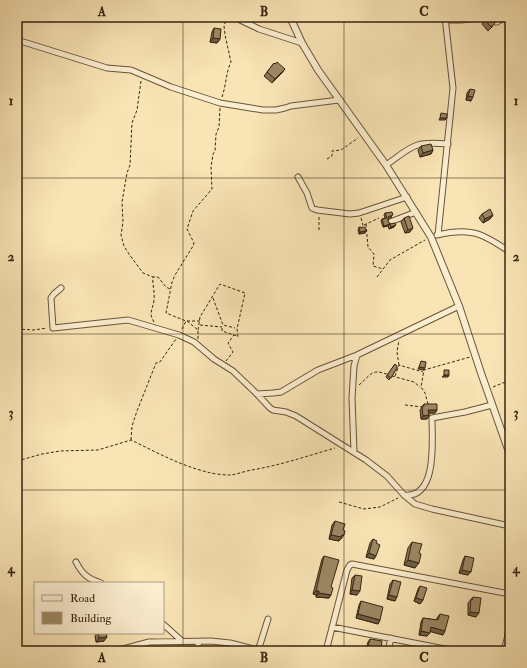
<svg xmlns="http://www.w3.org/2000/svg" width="527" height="668" font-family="'IM FELL Double Pica',serif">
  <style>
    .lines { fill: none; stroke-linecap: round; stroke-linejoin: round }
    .minor-casing { stroke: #685438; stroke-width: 7 }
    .tertiary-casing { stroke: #685438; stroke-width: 8 }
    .path { stroke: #37240e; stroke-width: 1; stroke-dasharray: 3 2; stroke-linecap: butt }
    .minor { stroke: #fbedcf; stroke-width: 5 }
    .tertiary { stroke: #fbedcf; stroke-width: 6 }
    .wall { fill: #867557; stroke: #37240e }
    .shaded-wall { fill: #6d5f47; stroke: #37240e }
    .building { fill: #9c8865; stroke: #37240e }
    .grid { fill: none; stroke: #37240e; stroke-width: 1; stroke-opacity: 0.55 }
    .neatline { fill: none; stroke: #37240e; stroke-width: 1.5 }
    .grid-label { font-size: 13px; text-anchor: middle; font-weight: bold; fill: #37240e }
  </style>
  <rect width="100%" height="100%" fill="#f9e4b5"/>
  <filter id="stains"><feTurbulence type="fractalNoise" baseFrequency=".005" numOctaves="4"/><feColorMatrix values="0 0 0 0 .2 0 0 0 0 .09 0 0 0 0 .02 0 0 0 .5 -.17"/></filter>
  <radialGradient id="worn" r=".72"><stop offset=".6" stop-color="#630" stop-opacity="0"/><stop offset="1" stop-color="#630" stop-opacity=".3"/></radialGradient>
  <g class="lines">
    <defs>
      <path id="minor" d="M 234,17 L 259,29 L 302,43
        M 487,17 L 495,22 L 497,22 L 504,18 L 510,22
        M 445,20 L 461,20 L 482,17
        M 17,40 L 107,68 L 131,70 L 171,87 L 220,103 L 263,110 L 276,110 L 285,108 L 291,106 L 339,100
        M 386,165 C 413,146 413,141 448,144
        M 298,177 L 307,193 L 312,208 L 317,210 L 350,214 L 359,213 L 407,197
        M 390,222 L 416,212
        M 437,235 C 471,227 482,233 510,252
        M 438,235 L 453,88 L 445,17
        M 61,288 L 54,294 L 51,298 L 53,328 L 128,320 L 179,335 L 194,342 L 214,359 L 233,371 L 257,394 L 270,408 L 273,410 L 286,412 L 296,416 L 366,460 L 387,476 L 404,495 L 415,504 L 432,509 L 510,526
        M 257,394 L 273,393 L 281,392 L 318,370 L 357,355 L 459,306
        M 354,452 L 352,398 L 354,366 L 357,355
        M 404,495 C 438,499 432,439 432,418 L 465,412 L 492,405
        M 76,562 C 82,574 88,579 101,583
        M 163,624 L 182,641
        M 332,627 L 455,651
        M 120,651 L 123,649 L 149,642 L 211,641 L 230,643 L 258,650
        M 196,651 L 199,642
        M 258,651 L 268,619
        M 326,651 L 347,570 L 350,565 L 352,564 L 510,594
        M 388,651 L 391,638
        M 504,651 L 510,627"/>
      <path id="tertiary" d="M 290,17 L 302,43 L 318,70 L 386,165 L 431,237 L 459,306 L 481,373 L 510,455"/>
    </defs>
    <use href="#minor" class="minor-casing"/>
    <use href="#tertiary" class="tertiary-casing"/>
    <path class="path" d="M 141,81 L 137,110 L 132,123 L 130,165 L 127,173 L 122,202 L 123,222 L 121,235 L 124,246 L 129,254 L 143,273 L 153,277
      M 222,97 C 226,86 226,72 231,62 L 225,35 L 224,26 L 227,17
      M 327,159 L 332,156 L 332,151 L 341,150 L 358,138
      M 366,224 L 368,247 L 374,254 L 373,266 L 383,269
      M 364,225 L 379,218
      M 358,228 L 363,225 L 361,218
      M 319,230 L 319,217
      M 377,277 L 390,260 L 425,240
      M 213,298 L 223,325 L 235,328
      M 187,321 L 198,330 L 198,339
      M 187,321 L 200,321
      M 154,322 C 148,312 153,310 154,300 C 155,292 152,284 153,277 L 158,277 L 166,287 L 170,289
      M 200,325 L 222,327
      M 222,328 L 222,331 L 237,336
      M 17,329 L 34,330 L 47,328
      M 182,329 L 186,321 L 166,313 L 172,282 L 175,275 L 193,246 L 194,243 L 187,229 L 193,211 L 212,189 L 211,167 L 213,154 L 215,151 L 216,134 L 219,127 L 220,108
      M 198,330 L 200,317 L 220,284 L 245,293 L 237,329 L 238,337
      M 226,361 L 233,352 L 228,343 L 234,335
      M 399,365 L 397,352 L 399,340
      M 392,376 L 414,382 L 420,387
      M 395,376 L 399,365 L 423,372
      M 359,385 C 372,374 371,368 389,375
      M 493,387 L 510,380
      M 428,404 L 425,393 L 421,387 L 424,370 L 470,357
      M 405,405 L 422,407
      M 131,440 L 132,426 L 137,411 L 156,363 L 160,362 L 176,339
      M 17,461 L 42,454 L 60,451 L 98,450 L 131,440 C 156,452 179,465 207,472 C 214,474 224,475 231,475 C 238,474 245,471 252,470 C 281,465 307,456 335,448
      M 339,502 L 364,509 L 380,507 L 398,498
      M 97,651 L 99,650 L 114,650"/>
    <use href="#minor" class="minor"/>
    <use href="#tertiary" class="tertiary"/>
  </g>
  <path class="wall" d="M 485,20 L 493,26 L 488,31 L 482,24 Z
    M 214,28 L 220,39 L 217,43 L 210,42 L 212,32 Z
    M 274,63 L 282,73 L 272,83 L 264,76 Z
    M 470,89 L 471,101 L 466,100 L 467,93 Z
    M 421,146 L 433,150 L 431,154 L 420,157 L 418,150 Z
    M 385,213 L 392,217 L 388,219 L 388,221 L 390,224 L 396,225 L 394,227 L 389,229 L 388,226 L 383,227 L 381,221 L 382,219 L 385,218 L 384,215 Z
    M 482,214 L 493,215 L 490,219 L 483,223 L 479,218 Z
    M 404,218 L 410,232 L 405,233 L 401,222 Z
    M 359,228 L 366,231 L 365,233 L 359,234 L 358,230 Z
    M 395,364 L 397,368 L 389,380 L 386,377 Z
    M 424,404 L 437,410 L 435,413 L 429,413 L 429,415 L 427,419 L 421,419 L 420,410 Z
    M 335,521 L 341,539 L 340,539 L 339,541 L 329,539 L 332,525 Z
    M 373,539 L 376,543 L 374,559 L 366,557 L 370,543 Z
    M 412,542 L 419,553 L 415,568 L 404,565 L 408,548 Z
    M 324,556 L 331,587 L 329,598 L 316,597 L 316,595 L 313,594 L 322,559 Z
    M 465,556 L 471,572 L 468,575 L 459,573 L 463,560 Z
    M 355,575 L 357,595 L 350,594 L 352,578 Z
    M 393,580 L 395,601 L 387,599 L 390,584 Z
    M 420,586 L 423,600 L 420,604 L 414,601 L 418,589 Z
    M 473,597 L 476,617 L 468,615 L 468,603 Z
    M 361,601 L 380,620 L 378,624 L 356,618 L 359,605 Z
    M 440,614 L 443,635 L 430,631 L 427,636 L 419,635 L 421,622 L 423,618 L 436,620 L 437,618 Z
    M 97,633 L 106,633 L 104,641 L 96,642 L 95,636 Z
    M 370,639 L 381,648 L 379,651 L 373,651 L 366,650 L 368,642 Z"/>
  <path class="shaded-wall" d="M 213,38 L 220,39 L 217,43 L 210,42 Z
    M 285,69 L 282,73 L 272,83 L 275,79 Z
    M 468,96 L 473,97 L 471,101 L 466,100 Z
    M 440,118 L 447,118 L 445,120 L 439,120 Z
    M 433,150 L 431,154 L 420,157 L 423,153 Z
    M 493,215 L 490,219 L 483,223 L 485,219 Z
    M 390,224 L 388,226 L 383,227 L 384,226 Z
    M 396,225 L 394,227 L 389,229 L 391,227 Z
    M 413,228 L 410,232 L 405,233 L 408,230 Z
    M 366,231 L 365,233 L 359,234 L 360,232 Z
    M 419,367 L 425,368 L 423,370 L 418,369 Z
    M 444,375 L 449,375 L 448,377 L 442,377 Z
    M 428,410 L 437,410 L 435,413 L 426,413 Z
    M 429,415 L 427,419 L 421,419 L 423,416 Z
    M 331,535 L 344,535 L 341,539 L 340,539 L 339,541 L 329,539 Z
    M 369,553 L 376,556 L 374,559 L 366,557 Z
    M 408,560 L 419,563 L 415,568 L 404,565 Z
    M 462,570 L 471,572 L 468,575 L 459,573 Z
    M 352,590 L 360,591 L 357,595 L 350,594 Z
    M 316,591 L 319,591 L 316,595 L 313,594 Z
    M 319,593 L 331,595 L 329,598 L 316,597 Z
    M 389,595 L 397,597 L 395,601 L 387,599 Z
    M 416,598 L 423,600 L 420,604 L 414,601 Z
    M 470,612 L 479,613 L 476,617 L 468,615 Z
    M 358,614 L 380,620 L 378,624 L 356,618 Z
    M 431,627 L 445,631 L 443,635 L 428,631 Z
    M 421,631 L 430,633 L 427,636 L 419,635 Z
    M 107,637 L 104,641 L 96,642 L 99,638 Z
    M 368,646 L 381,648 L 379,651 L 373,651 L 366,650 Z"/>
  <path class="building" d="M 488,17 L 496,22 L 491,27 L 485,20 Z
    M 214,28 L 221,29 L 220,39 L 213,38 Z
    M 277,62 L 285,69 L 275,79 L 267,72 L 274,63 L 275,64 Z
    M 470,89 L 475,90 L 473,97 L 468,96 Z
    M 441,113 L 447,114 L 447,118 L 440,118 Z
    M 431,144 L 433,150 L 423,153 L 421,146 Z
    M 490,209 L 493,215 L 485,219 L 482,214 Z
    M 392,212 L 393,215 L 388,217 L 388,221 L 390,224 L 395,223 L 396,225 L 391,227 L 390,224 L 384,226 L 382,219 L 387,218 L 385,213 Z
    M 409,216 L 413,228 L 408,230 L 404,218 Z
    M 365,227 L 366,231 L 360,232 L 359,228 Z
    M 421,361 L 426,362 L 425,368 L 419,367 Z
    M 395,364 L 397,366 L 397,368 L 391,378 L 387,375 Z
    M 444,370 L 449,370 L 449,375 L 444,375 Z
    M 424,404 L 437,404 L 437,410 L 428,410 L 429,415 L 423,416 L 422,406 L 424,406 Z
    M 335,521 L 345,524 L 343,530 L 345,531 L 344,535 L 342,535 L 341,537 L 331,535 Z
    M 373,539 L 377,541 L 376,543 L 380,545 L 376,556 L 369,553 Z
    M 412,542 L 422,544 L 419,553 L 421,554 L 419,563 L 408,560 Z
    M 324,556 L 339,560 L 331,587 L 333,588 L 331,595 L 319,593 L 319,591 L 316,591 Z
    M 465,556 L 474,558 L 471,572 L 462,570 Z
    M 355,575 L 362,576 L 360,591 L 352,590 Z
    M 393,580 L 401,582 L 397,597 L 389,595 Z
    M 420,586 L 427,588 L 423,600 L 416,598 Z
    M 473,597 L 481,598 L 479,613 L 470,612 L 471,599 L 472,600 Z
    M 361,601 L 383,607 L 380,620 L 358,614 Z
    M 440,614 L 449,616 L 445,631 L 431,627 L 430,633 L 421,631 L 423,618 L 438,620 Z
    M 98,633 L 106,633 L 107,637 L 99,638 Z
    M 370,639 L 382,641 L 381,648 L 368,646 Z"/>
  <path class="grid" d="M 183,17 L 183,651M 344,17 L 344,651M 17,178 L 510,178M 17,334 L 510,334M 17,490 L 510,490"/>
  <rect width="527" height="668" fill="none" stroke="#f9e4b5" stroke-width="44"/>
  <rect x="34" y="582" width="130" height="52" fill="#fbedcf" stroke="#ad9d82"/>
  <rect x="42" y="595" width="20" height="6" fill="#fbedcf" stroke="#ad9d82"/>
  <text x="70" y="602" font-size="12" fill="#37240e">Road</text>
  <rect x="42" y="612" width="20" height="12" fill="#9c8865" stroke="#ad9d82"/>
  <text x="70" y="622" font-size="12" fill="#37240e">Building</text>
  <rect x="22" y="22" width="483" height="624" class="neatline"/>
  <g class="grid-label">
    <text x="102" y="16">A</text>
    <text x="264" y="16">B</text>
    <text x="424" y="16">C</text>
    <text x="11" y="105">1</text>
    <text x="516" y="105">1</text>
    <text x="11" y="261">2</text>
    <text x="516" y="261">2</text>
    <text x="11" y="417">3</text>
    <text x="516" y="417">3</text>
    <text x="11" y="573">4</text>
    <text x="516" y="573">4</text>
    <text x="102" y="662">A</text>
    <text x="264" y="662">B</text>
    <text x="424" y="662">C</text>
  </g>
  <rect width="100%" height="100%" filter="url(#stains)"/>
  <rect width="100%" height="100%" fill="url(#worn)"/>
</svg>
